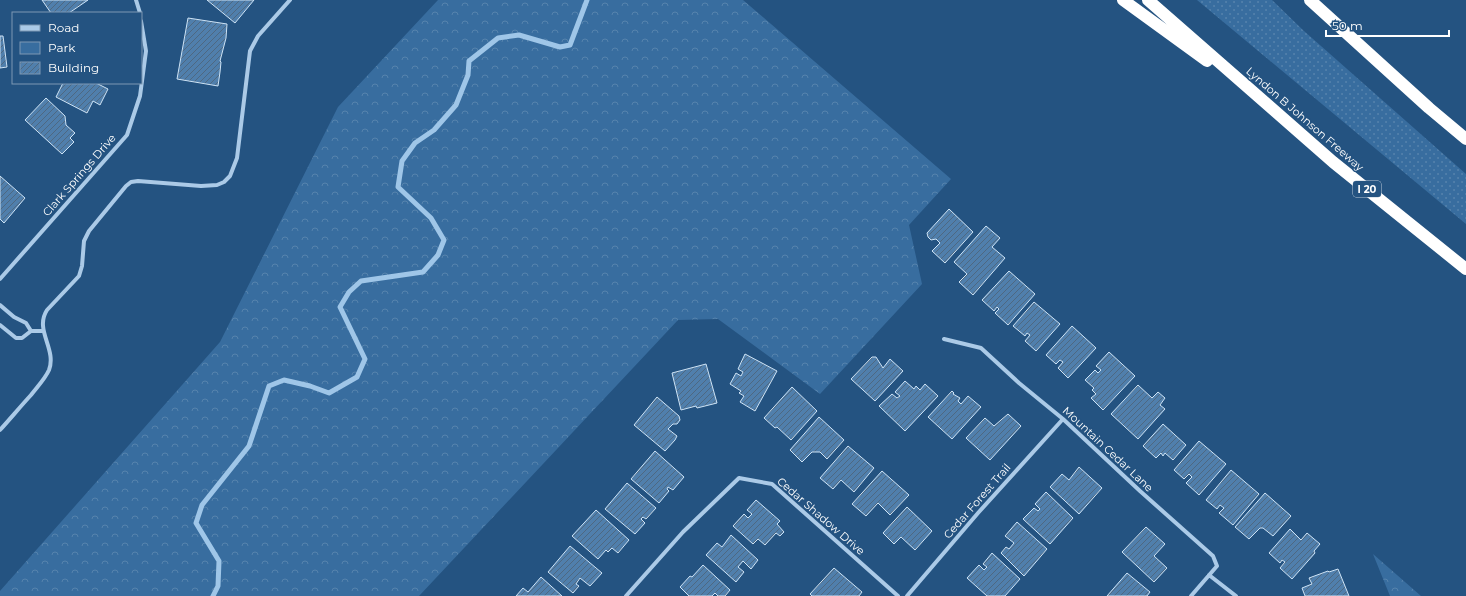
<svg xmlns="http://www.w3.org/2000/svg" width="1466" height="596" font-family="Montserrat,sans-serif">
  <style>
    .green { fill: url(#green-dots) }
    .forest { fill: url(#forest-crowns) }
    .lines { fill: none; stroke-linecap: round; stroke-linejoin: round }
    .stream { stroke: #9fc6e8; stroke-width: 5 }
    .building { fill: url(#building-hatch); stroke: #cee3f5 }
    .street { stroke: #abcae7; stroke-width: 4 }
    .highway { stroke: #fff; stroke-width: 12 }
    .labels { text-anchor: middle; stroke-width: 3; stroke-linejoin: round; paint-order: stroke }
    .shield { fill: #245381; stroke: #bdcbd9; stroke-width: 1 }
    .shield-label { font-size: 10px; font-weight: bold; fill: #fff }
    .street-label { font-size: 11px; fill: #fff; stroke: #245381 }
  </style>
  <defs>
    <pattern id="green-dots" width="8" height="8" patternUnits="userSpaceOnUse"><rect width="8" height="8" fill="#386d9f"/><path d="M2 2h.1M6 6h.1" fill="none" stroke="#5683ad" stroke-width="1.8" stroke-linecap="round"/></pattern>
    <pattern id="forest-crowns" width="20" height="18" patternUnits="userSpaceOnUse"><rect width="20" height="18" fill="#386d9f"/><path d="M2 6a3 3 0 1 1 6 0M12 15a3 3 0 1 1 6 0" fill="none" stroke="#5683ad"/></pattern>
    <pattern id="building-hatch" width="6" height="6" patternUnits="userSpaceOnUse"><rect width="6" height="6" fill="#507fac"/><path d="M-1 1l2-2M0 6l6-6M5 7l2-2" fill="none" stroke="#4e6881"/></pattern>
  </defs>
  <rect width="100%" height="100%" fill="#245381"/>
  <path class="green" d="M 1197,0 L 1272,0 L 1304,31 L 1466,174 L 1466,224 Z"/>
  <path class="forest" d="M 438,0 L 743,0 L 951,179 L 909,225 L 922,284 L 820,394 L 718,319 L 678,320 L 419,596 L 0,596 L 0,591 L 220,342 L 338,107 Z
    M 1373,554 L 1421,596 L 1390,596 Z"/>
  <g class="lines">
    <path class="stream" d="M 213,596 L 218,586 L 219,561 L 196,523 L 202,505 L 249,446 L 269,386 L 284,380 L 310,386 L 329,393 L 357,377 L 365,359 L 340,307 L 349,292 L 361,281 L 423,272 L 438,255 L 444,240 L 431,218 L 398,187 L 402,161 L 415,143 L 434,130 L 456,105 L 468,75 L 469,61 L 498,38 L 519,35 L 560,47 L 570,45 L 587,0"/>
  </g>
  <path class="building" d="M 42,0 L 88,0 L 69,13 L 51,13 Z
    M 207,0 L 254,0 L 235,23 Z
    M 188,18 L 227,24 L 226,38 L 220,61 L 221,62 L 220,72 L 218,86 L 177,79 Z
    M 0,36 L 3,36 L 7,67 L 0,68 Z
    M 63,83 L 96,83 L 108,89 L 100,105 L 93,101 L 87,113 L 56,97 Z
    M 46,98 L 65,116 L 66,125 L 75,133 L 70,138 L 74,142 L 62,154 L 25,120 Z
    M 0,176 L 25,198 L 4,223 L 0,219 Z
    M 949,209 L 973,232 L 945,263 L 932,251 L 940,243 L 936,239 L 931,240 L 928,237 L 927,233 Z
    M 986,226 L 1000,238 L 992,247 L 1005,258 L 973,295 L 959,282 L 967,274 L 954,262 Z
    M 1009,271 L 1035,294 L 1008,325 L 995,313 L 999,309 L 997,307 L 994,311 L 982,300 Z
    M 1034,302 L 1060,324 L 1036,351 L 1025,341 L 1030,335 L 1027,333 L 1025,336 L 1013,326 Z
    M 1072,326 L 1096,348 L 1068,378 L 1058,368 L 1063,362 L 1060,360 L 1056,364 L 1046,355 Z
    M 1109,352 L 1135,376 L 1103,410 L 1091,398 L 1096,394 L 1092,390 L 1094,388 L 1085,380 L 1095,370 L 1098,373 L 1101,370 L 1096,366 Z
    M 745,354 L 777,371 L 755,411 L 740,402 L 744,396 L 739,393 L 741,391 L 730,384 L 736,373 L 741,376 L 743,372 L 738,369 Z
    M 872,357 L 876,357 L 883,368 L 890,359 L 903,371 L 875,401 L 851,379 Z
    M 706,364 L 717,403 L 697,408 L 696,406 L 681,410 L 672,373 Z
    M 905,381 L 914,389 L 916,386 L 920,390 L 925,384 L 938,396 L 905,431 L 879,406 L 892,394 L 897,398 L 900,396 L 895,392 Z
    M 1138,385 L 1152,398 L 1158,392 L 1165,398 L 1160,405 L 1165,409 L 1138,439 L 1111,414 Z
    M 792,387 L 817,411 L 791,440 L 777,427 L 775,428 L 764,418 Z
    M 952,391 L 954,393 L 953,394 L 960,398 L 958,401 L 961,404 L 968,396 L 981,407 L 952,439 L 928,417 Z
    M 657,397 L 679,416 L 680,420 L 677,424 L 673,424 L 668,429 L 677,436 L 675,440 L 665,451 L 634,425 Z
    M 1008,414 L 1021,426 L 990,460 L 966,438 L 985,418 L 994,426 Z
    M 819,417 L 844,440 L 827,459 L 820,452 L 812,452 L 802,462 L 790,450 Z
    M 1163,424 L 1186,445 L 1173,460 L 1165,453 L 1163,456 L 1161,453 L 1156,458 L 1143,446 Z
    M 1199,441 L 1226,464 L 1199,495 L 1186,483 L 1192,477 L 1189,474 L 1184,479 L 1174,470 Z
    M 848,446 L 874,468 L 854,492 L 841,480 L 833,489 L 820,478 Z
    M 655,451 L 684,477 L 673,490 L 668,487 L 667,489 L 669,491 L 659,503 L 631,479 Z
    M 1079,467 L 1102,488 L 1079,514 L 1050,487 L 1062,474 L 1069,480 Z
    M 1231,470 L 1259,494 L 1233,525 L 1219,513 L 1224,508 L 1220,505 L 1217,509 L 1206,500 Z
    M 882,471 L 909,495 L 890,515 L 878,503 L 866,516 L 852,504 Z
    M 627,483 L 656,508 L 646,519 L 643,517 L 641,519 L 645,523 L 635,534 L 605,509 Z
    M 1046,492 L 1073,518 L 1050,544 L 1023,519 L 1034,508 L 1038,511 L 1040,509 L 1035,504 Z
    M 1265,493 L 1291,516 L 1273,536 L 1263,528 L 1260,528 L 1249,539 L 1235,527 Z
    M 756,500 L 780,521 L 777,524 L 784,532 L 780,536 L 776,533 L 765,545 L 758,539 L 753,544 L 733,526 L 744,514 L 748,518 L 752,514 L 747,510 Z
    M 907,507 L 932,531 L 915,550 L 901,537 L 894,544 L 883,533 Z
    M 596,510 L 629,540 L 618,553 L 612,548 L 608,552 L 606,550 L 598,559 L 572,536 Z
    M 1017,522 L 1047,549 L 1024,576 L 1001,553 L 1006,547 L 1009,549 L 1014,543 L 1005,536 Z
    M 1146,527 L 1165,544 L 1154,556 L 1167,568 L 1154,582 L 1122,552 Z
    M 1290,529 L 1301,540 L 1307,533 L 1320,544 L 1314,551 L 1315,553 L 1292,579 L 1280,568 L 1285,562 L 1282,560 L 1280,563 L 1269,553 Z
    M 731,535 L 758,560 L 751,569 L 743,561 L 738,567 L 744,572 L 736,582 L 706,555 L 717,543 L 722,547 Z
    M 570,546 L 602,573 L 590,586 L 580,578 L 576,584 L 579,586 L 573,593 L 548,572 Z
    M 992,553 L 1020,579 L 1005,596 L 987,596 L 967,578 L 979,565 L 984,570 L 987,567 L 983,564 Z
    M 703,565 L 730,590 L 725,596 L 718,596 L 715,593 L 712,596 L 689,596 L 680,587 L 690,576 L 692,577 Z
    M 834,568 L 862,592 L 859,596 L 812,596 L 810,594 Z
    M 1338,569 L 1349,596 L 1305,596 L 1302,588 L 1312,584 L 1309,578 L 1328,571 L 1329,572 Z
    M 1127,573 L 1150,592 L 1147,596 L 1107,596 Z
    M 541,577 L 562,596 L 516,596 L 523,588 L 528,592 Z"/>
  <g class="lines">
    <path class="street" d="M 136,0 L 140,13
      M 0,279 L 127,135 L 140,96 L 146,51 L 141,21
      M 0,305 L 14,317 L 26,323 L 31,331 L 22,338 L 16,338 L 0,325
      M 31,331 L 43,331
      M 944,339 L 981,348 L 1019,383 L 1063,419 L 1140,491 L 1213,556 L 1217,566 L 1191,596
      M 0,430 C 10,419 20,407 31,395 C 37,387 45,379 49,370 C 57,349 34,330 47,310 L 79,276 L 82,266 L 84,241 L 89,231 L 126,186 L 131,182 L 138,181 L 201,186 L 217,185 L 224,182 L 230,176 L 237,158 L 250,51 L 258,36 L 290,0
      M 1209,575 L 1236,596
      M 626,596 L 683,532 L 739,478 L 772,484 L 898,596
      M 907,596 L 978,513 L 1063,419"/>
    <path class="highway" d="M 1123,0 L 1207,61
      M 1148,0 L 1333,162 L 1466,269
      M 1310,0 L 1429,108 L 1466,139"/>
  </g>
  <g class="labels">
    <rect class="shield" x="1353" y="181" width="28" height="16" rx="3"/>
    <g class="shield-label">
      <text x="1367" y="193">I 20</text>
    </g>
    <g class="street-label">
      <text transform="translate(1305 119) rotate(41)" y="4">Lyndon B Johnson Freeway</text>
      <text transform="translate(79 175) rotate(-49)" y="4">Clark Springs Drive</text>
      <text transform="translate(1108 449) rotate(43)" y="4">Mountain Cedar Lane</text>
      <text transform="translate(977 501) rotate(-49)" y="4">Cedar Forest Trail</text>
      <text transform="translate(821 516) rotate(41)" y="4">Cedar Shadow Drive</text>
    </g>
  </g>
  <rect x="12" y="12" width="130" height="72" fill="#245381" stroke="#7c98b3"/>
  <rect x="20" y="25" width="20" height="6" fill="#abcae7" stroke="#7c98b3"/>
  <text x="48" y="32" font-size="12" fill="#ffffff">Road</text>
  <rect x="20" y="42" width="20" height="12" fill="#386d9f" stroke="#7c98b3"/>
  <text x="48" y="52" font-size="12" fill="#ffffff">Park</text>
  <rect x="20" y="62" width="20" height="12" fill="url(#building-hatch)" stroke="#7c98b3"/>
  <text x="48" y="72" font-size="12" fill="#ffffff">Building</text>
  <path d="M1326 30v6h123v-6" fill="none" stroke="#ffffff" stroke-width="2"/>
  <text x="1332" y="30" font-size="12" fill="#ffffff" stroke="#245381" stroke-width="3" paint-order="stroke">50 m</text>
</svg>
